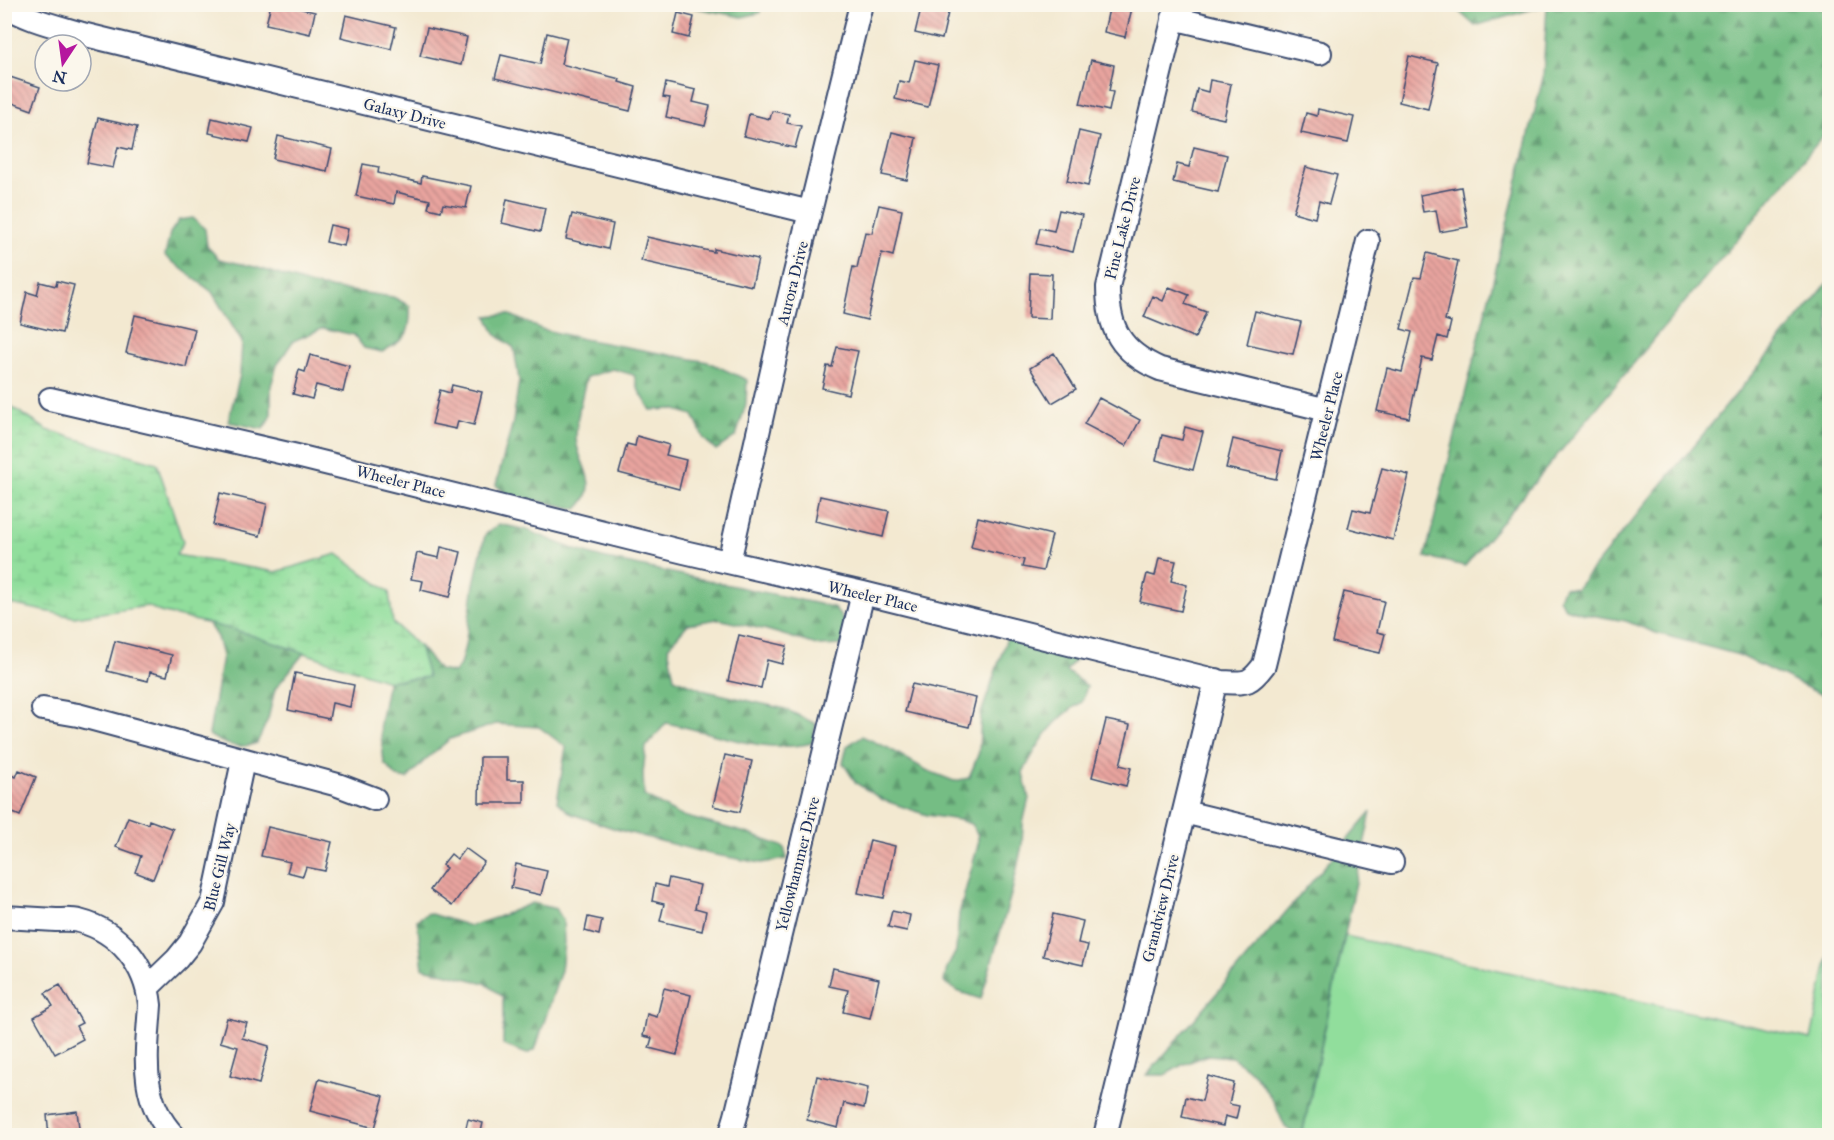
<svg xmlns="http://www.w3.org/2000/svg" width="1834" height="1140" font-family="'IM FELL Great Primer',serif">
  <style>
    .grass { fill: #91de9c; stroke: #56867d; stroke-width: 1.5 }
    .forest { fill: url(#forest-firs); stroke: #487671; stroke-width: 1.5 }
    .wetland { fill: url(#wetland-marsh); stroke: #56867d; stroke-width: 1.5 }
    .building { fill: url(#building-back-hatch) }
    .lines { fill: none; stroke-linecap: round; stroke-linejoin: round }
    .minor-casing { stroke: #3b4b6f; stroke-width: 26 }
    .minor { stroke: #fff; stroke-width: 22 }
    .labels { text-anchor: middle; stroke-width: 4.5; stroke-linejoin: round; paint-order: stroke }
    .street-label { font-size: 16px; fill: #1b2f5e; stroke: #fbf7ec }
  </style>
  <defs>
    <pattern id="forest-firs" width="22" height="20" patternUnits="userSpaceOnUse" patternTransform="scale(1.5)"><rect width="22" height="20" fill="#74bd84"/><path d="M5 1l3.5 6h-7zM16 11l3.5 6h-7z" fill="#5e9a6f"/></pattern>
    <pattern id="wetland-marsh" width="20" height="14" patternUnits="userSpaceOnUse" patternTransform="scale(1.5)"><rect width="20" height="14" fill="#91de9c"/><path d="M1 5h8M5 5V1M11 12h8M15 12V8" fill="none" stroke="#7cbf89"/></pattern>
    <pattern id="building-back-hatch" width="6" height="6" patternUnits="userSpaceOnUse" patternTransform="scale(1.5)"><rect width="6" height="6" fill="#e9a49f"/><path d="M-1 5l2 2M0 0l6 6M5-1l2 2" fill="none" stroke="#bc8685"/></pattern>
  </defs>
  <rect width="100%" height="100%" fill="#fbf7ec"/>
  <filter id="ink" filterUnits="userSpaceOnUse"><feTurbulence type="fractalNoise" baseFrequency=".0167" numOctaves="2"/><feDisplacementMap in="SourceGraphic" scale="12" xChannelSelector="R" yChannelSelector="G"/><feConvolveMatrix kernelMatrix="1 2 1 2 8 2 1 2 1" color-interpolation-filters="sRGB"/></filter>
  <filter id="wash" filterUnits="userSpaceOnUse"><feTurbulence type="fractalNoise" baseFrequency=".008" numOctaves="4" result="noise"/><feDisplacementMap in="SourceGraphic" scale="24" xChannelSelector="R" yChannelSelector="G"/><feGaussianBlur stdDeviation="1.35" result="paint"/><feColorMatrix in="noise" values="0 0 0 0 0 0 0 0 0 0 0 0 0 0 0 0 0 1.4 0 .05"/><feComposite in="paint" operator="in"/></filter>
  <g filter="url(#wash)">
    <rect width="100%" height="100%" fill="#f3e9d1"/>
    <path class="grass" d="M 1345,936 L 1811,1039 L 1829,952 L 1829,1135 L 1302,1136 Z"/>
    <path class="forest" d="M 681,5 L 761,5 L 760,13 L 742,17 Z
      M 1452,5 L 1830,5 L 1829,129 L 1465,566 L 1425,557 L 1543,78 L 1547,5 L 1475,26 Z
      M 193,218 L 205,229 L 207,246 L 219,259 L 255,267 L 315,286 L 393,297 L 410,306 C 411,335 407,338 382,352 L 364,348 L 354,335 L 323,328 L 293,341 L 277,365 L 271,386 L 271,417 L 263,429 L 228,422 L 240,375 L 242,342 L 212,292 L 165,256 L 170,233 L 179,220 Z
      M 1829,281 L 1829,695 L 1818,693 L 1739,655 L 1656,633 L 1626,621 L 1585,614 L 1565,608 L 1559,598 L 1564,587 L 1576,589 Z
      M 508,314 L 541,329 L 583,339 L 708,362 L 747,380 L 746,404 L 736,436 L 716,450 L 704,439 L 693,415 L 673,409 L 651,410 L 639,391 L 634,375 L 613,369 L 587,377 C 582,393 576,423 576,438 C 577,464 604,485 577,509 L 506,494 L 496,485 L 513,422 L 519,380 L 514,348 L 495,334 L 487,316 Z
      M 499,524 L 527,530 L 573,549 L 602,558 L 833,607 L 847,624 L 842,645 L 820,646 L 767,630 L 718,619 L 688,624 L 668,647 L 674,678 L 706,691 L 785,709 L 816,724 L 812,743 C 763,755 714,732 666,723 L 646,747 L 643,773 L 644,796 L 679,815 L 746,833 L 784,847 L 787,859 L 761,863 L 710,854 L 619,830 L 572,814 L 557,802 L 566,747 L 539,727 L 496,724 L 450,739 L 425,760 L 407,779 L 397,777 L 384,763 L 380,723 L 388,681 L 428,677 L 419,646 L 439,670 L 454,673 L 460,665 L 465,646 L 474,584 L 485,535 Z
      M 208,623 L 239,631 L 304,653 L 275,689 L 268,719 L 257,743 C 239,750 225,745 209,735 L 222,656 L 217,637 Z
      M 1007,638 L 1078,656 L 1066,671 L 1087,686 L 1082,702 C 1053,719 1038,743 1023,773 L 1029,798 L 1023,823 L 1022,845 L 1012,891 L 981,999 L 957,991 L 944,982 L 947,968 L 956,951 L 959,914 L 978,845 L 978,835 L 971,824 L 959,820 L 927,815 L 883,800 L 856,783 L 843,763 L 847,746 L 862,736 L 888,748 L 926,770 L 954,781 L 969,778 L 979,752 L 981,714 Z
      M 1371,812 L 1302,1135 L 1296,1135 L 1285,1127 L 1274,1102 L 1254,1074 L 1232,1057 L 1208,1055 L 1182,1065 L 1165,1075 L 1147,1075 Z
      M 532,903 L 556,909 L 563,920 L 564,943 L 561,970 L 535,1050 L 527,1054 L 503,1045 L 503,997 L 485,983 L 423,968 L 417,920 L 428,913 L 470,926 L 498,917 Z"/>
    <path class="wetland" d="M 4,402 L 47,430 L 157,463 L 183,542 L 176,555 L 276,572 L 337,554 L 389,592 L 393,623 L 419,646 L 428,677 L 388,681 L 239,631 L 160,612 L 148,606 L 74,617 L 5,603 Z"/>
    <g id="blocks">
      <path class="building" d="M 271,4 L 280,4 L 315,12 L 310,34 L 266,24 Z
        M 922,4 L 950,4 L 942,39 L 915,33 Z
        M 1110,4 L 1133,4 L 1125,37 L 1104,32 Z
        M 678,13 L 694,17 L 689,38 L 673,34 Z
        M 346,15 L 396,27 L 391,49 L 341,37 Z
        M 427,28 L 467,37 L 461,65 L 420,56 Z
        M 547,33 L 567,38 L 561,64 L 620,79 L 619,82 L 636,87 L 630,111 L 495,78 L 501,55 L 540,64 Z
        M 1409,56 L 1438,63 L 1428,109 L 1399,102 Z
        M 915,60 L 938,65 L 928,107 L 895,99 L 899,81 L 909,83 Z
        M 1091,60 L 1114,65 L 1109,91 L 1113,92 L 1109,111 L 1080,104 Z
        M 4,75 L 40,87 L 32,110 L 4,100 Z
        M 1210,80 L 1231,84 L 1224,119 L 1192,112 L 1197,89 L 1208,92 Z
        M 666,83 L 696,90 L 693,102 L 710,106 L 705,126 L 666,117 L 670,98 L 663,97 Z
        M 1318,109 L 1354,117 L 1348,143 L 1301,133 L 1306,113 L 1317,116 Z
        M 772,111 L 789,114 L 787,123 L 801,126 L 795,148 L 744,136 L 749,114 L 770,119 Z
        M 98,118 L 137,127 L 132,150 L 118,147 L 113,168 L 87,163 Z
        M 212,118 L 253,128 L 249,142 L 209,133 Z
        M 1079,131 L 1100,136 L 1088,186 L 1067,181 Z
        M 892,132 L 916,138 L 907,180 L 882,175 Z
        M 278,136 L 332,149 L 327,171 L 273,159 Z
        M 1194,147 L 1227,155 L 1218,192 L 1173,182 L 1177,164 L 1189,167 Z
        M 363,164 L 379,167 L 378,173 L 421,183 L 422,176 L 471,186 L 466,208 L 443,204 L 441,211 L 428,208 L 430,200 L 396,192 L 394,204 L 356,196 Z
        M 1306,167 L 1337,175 L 1329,204 L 1319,201 L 1315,218 L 1293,212 Z
        M 1461,187 L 1468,227 L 1440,232 L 1436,210 L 1423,212 L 1420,195 Z
        M 507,199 L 545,208 L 540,232 L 502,223 Z
        M 879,205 L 902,210 L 893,256 L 882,253 L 867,320 L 843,314 L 853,267 L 857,268 L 865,232 L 872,233 Z
        M 1059,210 L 1082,215 L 1073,252 L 1036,244 L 1040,228 L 1054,231 Z
        M 572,214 L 613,224 L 608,249 L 566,239 Z
        M 330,225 L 348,229 L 344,246 L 326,242 Z
        M 647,237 L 714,252 L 714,249 L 758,259 L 752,286 L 641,261 Z
        M 1427,253 L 1458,261 L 1445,320 L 1451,322 L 1447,339 L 1438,336 L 1432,360 L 1422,358 L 1409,418 L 1377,411 L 1387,368 L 1402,372 L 1412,332 L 1401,329 L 1414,277 L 1421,278 Z
        M 1030,273 L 1052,274 L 1050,319 L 1028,318 Z
        M 57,281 L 74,285 L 62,333 L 20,323 L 27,292 L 37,295 L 40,282 L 56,286 Z
        M 1169,287 L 1189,295 L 1185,304 L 1206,312 L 1195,338 L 1144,317 L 1153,296 L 1163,301 Z
        M 1255,311 L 1301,322 L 1293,354 L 1247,344 Z
        M 135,315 L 195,329 L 186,367 L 126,353 Z
        M 837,347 L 858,351 L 848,394 L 822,388 L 827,366 L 832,367 Z
        M 1054,353 L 1076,389 L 1052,403 L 1030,368 Z
        M 310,355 L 349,366 L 343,392 L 316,385 L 312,399 L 293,394 L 299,370 L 305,372 Z
        M 452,385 L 482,392 L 474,425 L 458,421 L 456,429 L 432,424 L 440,390 L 450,393 Z
        M 1099,398 L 1140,420 L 1126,446 L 1084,424 Z
        M 1185,427 L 1203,432 L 1193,470 L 1156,460 L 1162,435 L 1182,440 Z
        M 637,436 L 669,445 L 666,455 L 686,460 L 679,489 L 619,473 L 627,444 L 635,446 Z
        M 1233,439 L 1282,451 L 1276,479 L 1226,468 Z
        M 1382,468 L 1409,475 L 1393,540 L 1348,528 L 1353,509 L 1370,513 Z
        M 220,493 L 267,504 L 260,536 L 213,525 Z
        M 820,496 L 889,511 L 883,537 L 815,521 Z
        M 978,517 L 1052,535 L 1043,571 L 1022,567 L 1024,560 L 971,547 Z
        M 441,547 L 461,552 L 450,597 L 421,590 L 423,581 L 411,579 L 417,553 L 439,558 Z
        M 1159,558 L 1176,561 L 1171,581 L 1187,585 L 1181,611 L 1140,602 L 1147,574 L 1155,576 Z
        M 1344,592 L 1384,601 L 1377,632 L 1385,634 L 1380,653 L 1332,642 Z
        M 739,635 L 787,646 L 782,664 L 767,660 L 761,688 L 728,681 Z
        M 115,641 L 172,655 L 167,676 L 150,672 L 148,681 L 107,671 Z
        M 295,673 L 354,685 L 350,707 L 332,703 L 329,719 L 288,710 Z
        M 912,684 L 976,698 L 969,727 L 905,712 Z
        M 1106,720 L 1130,725 L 1120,765 L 1131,768 L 1126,786 L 1092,777 Z
        M 725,755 L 752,761 L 740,812 L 713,806 Z
        M 480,757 L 507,757 L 507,780 L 524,780 L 524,803 L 479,803 Z
        M 19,770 L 36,777 L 20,816 L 4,809 L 4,772 L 16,777 Z
        M 128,817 L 148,824 L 149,820 L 173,829 L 153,879 L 135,872 L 141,856 L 116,847 Z
        M 268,827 L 332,842 L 325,871 L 306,867 L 303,876 L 287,872 L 290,862 L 261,856 Z
        M 870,840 L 895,846 L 884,898 L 858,893 Z
        M 465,848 L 484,862 L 452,906 L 430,890 L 446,868 L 442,865 L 451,854 L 457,859 Z
        M 516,864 L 547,871 L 541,895 L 511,888 Z
        M 669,878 L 700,885 L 695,908 L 706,911 L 702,931 L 660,921 L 664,904 L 652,901 L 655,884 L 667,887 Z
        M 892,911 L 910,915 L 907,931 L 888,927 Z
        M 1053,914 L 1083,921 L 1078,943 L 1088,945 L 1083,965 L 1043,956 Z
        M 588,917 L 602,920 L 599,935 L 585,931 Z
        M 833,968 L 879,979 L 870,1018 L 843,1012 L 848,990 L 829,986 Z
        M 60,985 L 82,1023 L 76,1026 L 83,1039 L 55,1054 L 34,1017 L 53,1006 L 45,993 Z
        M 664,988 L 691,995 L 677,1055 L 649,1048 L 652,1038 L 643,1036 L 647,1014 L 657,1017 Z
        M 227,1018 L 247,1023 L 242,1038 L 269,1046 L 259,1084 L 230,1076 L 238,1047 L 220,1042 Z
        M 817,1076 L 868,1088 L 864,1108 L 844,1103 L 838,1128 L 807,1120 Z
        M 1208,1076 L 1234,1083 L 1229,1104 L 1239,1106 L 1236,1119 L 1225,1116 L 1223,1126 L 1182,1117 L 1186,1097 L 1202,1101 Z
        M 319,1079 L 384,1096 L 375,1128 L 310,1111 Z
        M 77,1111 L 80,1136 L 49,1136 L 47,1115 Z
        M 468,1119 L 483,1123 L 480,1136 L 464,1136 Z"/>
    </g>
  </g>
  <g filter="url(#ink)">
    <use href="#blocks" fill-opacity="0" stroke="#3b4b6f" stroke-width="1.5"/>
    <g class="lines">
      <defs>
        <path id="minor" d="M 1177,4 L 1108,287 C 1108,329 1121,352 1160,369 L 1327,410
          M 4,5 C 28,20 56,26 82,34 L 810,212
          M 1173,18 L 1320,53
          M 50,399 L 297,456 L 684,552 L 863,593 L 1222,682 C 1246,683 1249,685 1264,665 L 1368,241
          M 729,562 L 783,322 L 861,4
          M 43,709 L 78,715 L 338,785 L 375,799
          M 1184,812 L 1392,862
          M 4,917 C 22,918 39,919 56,920 C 63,920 72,919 79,921 C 119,931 146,965 150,1005 C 147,1053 138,1098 174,1136
          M 147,988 L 177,959 L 190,943 L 213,902 L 243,761
          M 730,1136 L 736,1116 L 863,593
          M 1105,1136 L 1216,680"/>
      </defs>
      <use href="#minor" class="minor-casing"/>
      <use href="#minor" class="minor"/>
    </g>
  </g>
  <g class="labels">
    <g class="street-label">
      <text transform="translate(405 113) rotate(14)" y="6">Galaxy Drive</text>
      <text transform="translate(1122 228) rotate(-76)" y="6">Pine Lake Drive</text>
      <text transform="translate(792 283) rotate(-76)" y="6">Aurora Drive</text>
      <text transform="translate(1326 416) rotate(-76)" y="6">Wheeler Place</text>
      <text transform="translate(401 481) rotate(14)" y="6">Wheeler Place</text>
      <text transform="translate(873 596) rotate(13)" y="6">Wheeler Place</text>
      <text transform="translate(797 864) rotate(-76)" y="6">Yellowhammer Drive</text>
      <text transform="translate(219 867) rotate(-76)" y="6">Blue Gill Way</text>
      <text transform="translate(1160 908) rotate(-76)" y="6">Grandview Drive</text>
    </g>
  </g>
  <rect width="1834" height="1140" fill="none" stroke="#fbf7ec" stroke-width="24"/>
  <g transform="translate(63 63) rotate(193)"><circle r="28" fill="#fbf7ec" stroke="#a1a7b3" stroke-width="1.5"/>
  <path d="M0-4.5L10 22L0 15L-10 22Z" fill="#b5179e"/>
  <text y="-9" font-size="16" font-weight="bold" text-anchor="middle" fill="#1b2f5e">N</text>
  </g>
</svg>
